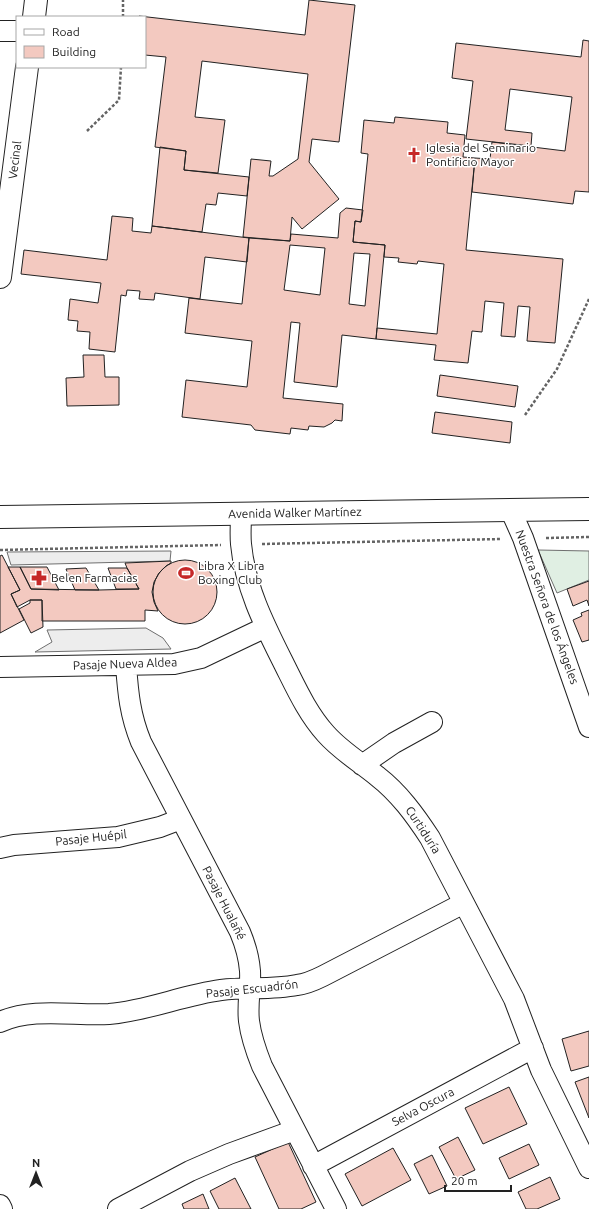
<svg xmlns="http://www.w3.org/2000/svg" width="589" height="1209" font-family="Ubuntu,sans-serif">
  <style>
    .green { fill: #e0efe3; stroke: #6f6f6f }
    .parking { fill: #ededed; stroke: #6f6f6f }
    .building { fill: #f3c9c0; stroke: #222; fill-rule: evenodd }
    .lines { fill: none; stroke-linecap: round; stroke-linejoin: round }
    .minor-casing { stroke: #222; stroke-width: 22 }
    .tertiary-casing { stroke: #222; stroke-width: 24 }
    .secondary-casing { stroke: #222; stroke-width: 24 }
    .path { stroke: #646464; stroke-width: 2.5; stroke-dasharray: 3 2; stroke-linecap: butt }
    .minor { stroke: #fff; stroke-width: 20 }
    .tertiary { stroke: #fff; stroke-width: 22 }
    .secondary { stroke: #fff; stroke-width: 22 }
    .labels { text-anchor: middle; stroke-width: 3; stroke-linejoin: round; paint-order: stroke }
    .poi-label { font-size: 12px; fill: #222; stroke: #fff; text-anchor: start }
    .street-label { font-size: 12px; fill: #222; stroke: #fff }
  </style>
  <rect width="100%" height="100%" fill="#fff"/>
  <path class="green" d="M 538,550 L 589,551 L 589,580 L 557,593 Z"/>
  <path class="parking" d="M 171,551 L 170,561 L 11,565 L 7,552 Z
    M 146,628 L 163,638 L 171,649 L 35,652 L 52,642 L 47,630 Z"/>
  <path class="building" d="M 309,0 L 355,5 L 339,142 L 312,139 L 309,162 L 339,199 L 302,229 L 292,217 L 290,241 L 243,237 L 251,159 L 271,161 L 269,176 L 273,176 L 298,159 L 308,74 L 202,61 L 195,117 L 225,120 L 218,173 L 184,170 L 186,151 L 155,147 L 166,57 L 145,55 L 145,17 L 139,17 L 139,16 L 305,35 Z
    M 583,40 L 589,41 L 589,192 L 575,191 L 573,204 L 472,192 L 475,158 L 490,159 L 492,142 L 565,151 L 572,97 L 510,89 L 505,130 L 532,133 L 531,146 L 466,139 L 473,81 L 452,78 L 456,43 L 581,57 Z
    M 395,117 L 448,122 L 447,133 L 465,135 L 463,157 L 475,158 L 466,250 L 563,259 L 555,343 L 527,341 L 530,307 L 518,306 L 515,337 L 501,336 L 504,303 L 485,301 L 482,332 L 472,331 L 468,363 L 434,360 L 436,345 L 376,339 L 377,328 L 437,334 L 444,264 L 418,261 L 417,264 L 398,262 L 399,258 L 384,257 L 385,245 L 353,242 L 355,221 L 361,222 L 368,154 L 361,153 L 364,120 L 394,123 Z
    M 160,147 L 186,151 L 184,170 L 249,177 L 247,196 L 218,193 L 216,205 L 206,204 L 202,232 L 152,226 Z
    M 346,208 L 363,210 L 361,222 L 355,221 L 353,242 L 385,245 L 376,339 L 342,335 L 337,387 L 294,382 L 300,323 L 291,322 L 283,398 L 343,404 L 342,421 L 335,420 L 332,423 L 324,427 L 309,426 L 308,430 L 291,428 L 290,434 L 255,430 L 251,425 L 182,417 L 186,380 L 247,387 L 252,341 L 185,333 L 189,298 L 242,304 L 249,238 L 290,241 L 291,234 L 338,238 L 340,213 ZM 290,245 L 325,248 L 320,295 L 284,290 ZM 354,253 L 370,254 L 365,306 L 349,304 Z
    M 112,216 L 133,218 L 132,231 L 151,233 L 152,226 L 249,238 L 247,262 L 205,257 L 200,299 L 155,293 L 154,300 L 139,299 L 140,291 L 127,290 L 126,296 L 121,295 L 115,352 L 89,349 L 90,332 L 77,331 L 78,321 L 68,320 L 70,299 L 98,303 L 101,283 L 21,274 L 24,250 L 107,260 Z
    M 83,355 L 104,355 L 105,377 L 119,377 L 119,405 L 67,406 L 66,378 L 84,377 Z
    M 440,375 L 518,386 L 515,407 L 437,396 Z
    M 435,412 L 512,422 L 510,443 L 432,433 Z
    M 2,555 L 20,590 L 11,594 L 24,620 L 0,633 L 0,556 Z
    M153 592a32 32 0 1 1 64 0a32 32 0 1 1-64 0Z
    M 171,561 L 171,563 L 166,566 L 159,573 L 154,582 L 152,592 L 154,602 L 158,611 L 145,610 L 145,621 L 42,621 L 42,600 L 30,600 L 17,607 L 11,594 L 20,590 L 8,567 L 20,567 L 31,589 L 99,590 L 139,589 L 127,568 L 125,563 Z
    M 20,567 L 47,567 L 59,590 L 31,589 Z
    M 86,568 L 99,590 L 75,590 L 66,569 Z
    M 108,568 L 127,568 L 139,589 L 116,589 Z
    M 589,581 L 589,606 L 587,600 L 573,606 L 567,589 Z
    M 30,600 L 42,600 L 43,627 L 31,633 L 19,609 L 30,603 Z
    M 589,610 L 589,640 L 582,642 L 573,620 L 582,616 L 581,613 Z
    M 589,1031 L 589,1066 L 571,1071 L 562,1039 Z
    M 589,1077 L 589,1118 L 575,1082 Z
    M 509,1087 L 527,1124 L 483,1144 L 465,1108 Z
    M 458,1137 L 475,1170 L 456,1179 L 439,1147 Z
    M 288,1142 L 316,1202 L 301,1209 L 279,1209 L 255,1157 Z
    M 529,1144 L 539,1165 L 509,1179 L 499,1158 Z
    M 393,1148 L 411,1180 L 362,1206 L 345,1174 Z
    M 432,1155 L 447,1186 L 429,1194 L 414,1164 Z
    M 550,1177 L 560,1199 L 537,1209 L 526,1209 L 518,1192 Z
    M 235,1178 L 251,1209 L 219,1209 L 210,1191 Z
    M 203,1194 L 209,1209 L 184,1209 L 182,1204 Z"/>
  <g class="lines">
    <defs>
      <path id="minor" d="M 0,31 L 17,31
        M 511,511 L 523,538 L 589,727
        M 241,514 C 241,524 240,534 241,544 C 245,588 266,628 285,666 C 297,690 308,714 326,734 C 341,751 360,762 377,776 C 399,793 415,815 430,838 L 514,999 L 541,1070 L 589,1168
        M 126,665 C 128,693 130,715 141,742 L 240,932 C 245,944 249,957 250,971 C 251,987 247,1004 249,1021 C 251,1037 256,1051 262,1066 L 336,1209
        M 0,667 L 174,664 L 201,658 L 266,627
        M 362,765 L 394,743 L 432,722
        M 0,848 L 14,845 L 118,837 L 160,827 L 181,819
        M 0,1022 C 33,1007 73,1016 109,1014 C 147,1011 183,995 221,990 C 247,987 272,990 297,985 C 306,984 315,980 323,976 L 464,903
        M 313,1166 L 533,1048
        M 0,1205 L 2,1209
        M 118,1209 L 190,1171 L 229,1154 L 295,1130"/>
      <path id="tertiary" d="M 34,17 L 36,0
        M 0,277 L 27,67"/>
      <path id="secondary" d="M 0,517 L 589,509"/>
    </defs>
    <use href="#minor" class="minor-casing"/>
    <use href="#tertiary" class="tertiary-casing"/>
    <use href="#secondary" class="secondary-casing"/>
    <path class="path" d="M 123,17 L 123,0
      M 87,131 L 119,100 L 121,67
      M 525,415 L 557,369 L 589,299
      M 546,538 L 589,537
      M 262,544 L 501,539
      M 0,550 L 221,545"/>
    <use href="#minor" class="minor"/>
    <use href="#tertiary" class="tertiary"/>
    <use href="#secondary" class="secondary"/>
  </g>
  <defs>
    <symbol id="church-bare" viewBox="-9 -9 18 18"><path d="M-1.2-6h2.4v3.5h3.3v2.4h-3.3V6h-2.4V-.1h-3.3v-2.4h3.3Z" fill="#c62828" stroke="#fff" stroke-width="2.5" paint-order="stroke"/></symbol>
    <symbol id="stadium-bare" viewBox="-9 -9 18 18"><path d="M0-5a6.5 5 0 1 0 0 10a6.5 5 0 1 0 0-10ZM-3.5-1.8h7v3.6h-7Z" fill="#c62828" stroke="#fff" stroke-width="2.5" paint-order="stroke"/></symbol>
    <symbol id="pharmacy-bare" viewBox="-9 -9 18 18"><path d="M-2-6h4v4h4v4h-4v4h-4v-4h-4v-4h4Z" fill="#c62828" stroke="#fff" stroke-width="2.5" paint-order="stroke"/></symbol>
  </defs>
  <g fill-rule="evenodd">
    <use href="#church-bare" x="403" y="144" width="22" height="22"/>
    <use href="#stadium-bare" x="175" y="562" width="22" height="22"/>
    <use href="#pharmacy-bare" x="28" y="567" width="22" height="22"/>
  </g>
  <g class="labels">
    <g class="poi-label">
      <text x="426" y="152">Iglesia del Seminario<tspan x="426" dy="14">Pontificio Mayor</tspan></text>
      <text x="198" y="570">Libra X Libra<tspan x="198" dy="14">Boxing Club</tspan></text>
      <text x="51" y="582">Belen Farmacias</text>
    </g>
    <g class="street-label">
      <text transform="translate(15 160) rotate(-83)" y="4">Vecinal</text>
      <text transform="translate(295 513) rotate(-1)" y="4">Avenida Walker Martínez</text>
      <text transform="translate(547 607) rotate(70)" y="4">Nuestra Señora de los Ángeles</text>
      <text transform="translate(125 664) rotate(-2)" y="4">Pasaje Nueva Aldea</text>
      <text transform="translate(423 830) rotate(57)" y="4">Curtiduría</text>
      <text transform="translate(91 838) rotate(-6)" y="4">Pasaje Huépil</text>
      <text transform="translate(224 903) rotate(63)" y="4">Pasaje Hualañé</text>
      <text transform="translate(252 989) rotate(-6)" y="4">Pasaje Escuadrón</text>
      <text transform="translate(423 1107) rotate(-28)" y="4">Selva Oscura</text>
    </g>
  </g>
  <rect x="16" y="16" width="130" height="52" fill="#ffffff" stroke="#a7a7a7"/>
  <rect x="24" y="29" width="20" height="6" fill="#ffffff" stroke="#a7a7a7"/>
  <text x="52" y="36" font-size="12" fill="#222222">Road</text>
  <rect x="24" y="46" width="20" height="12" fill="#f3c9c0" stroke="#a7a7a7"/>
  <text x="52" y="56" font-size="12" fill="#222222">Building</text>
  <g transform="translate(36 1173)" stroke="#ffffff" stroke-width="3" paint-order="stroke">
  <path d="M0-3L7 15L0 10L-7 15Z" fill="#222222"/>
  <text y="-6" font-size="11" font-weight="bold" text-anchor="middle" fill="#222222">N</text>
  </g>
  <path d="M445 1185v6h66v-6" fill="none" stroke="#222222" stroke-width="2"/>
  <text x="451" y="1185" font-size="12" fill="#222222" stroke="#ffffff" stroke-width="3" paint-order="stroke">20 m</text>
</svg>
